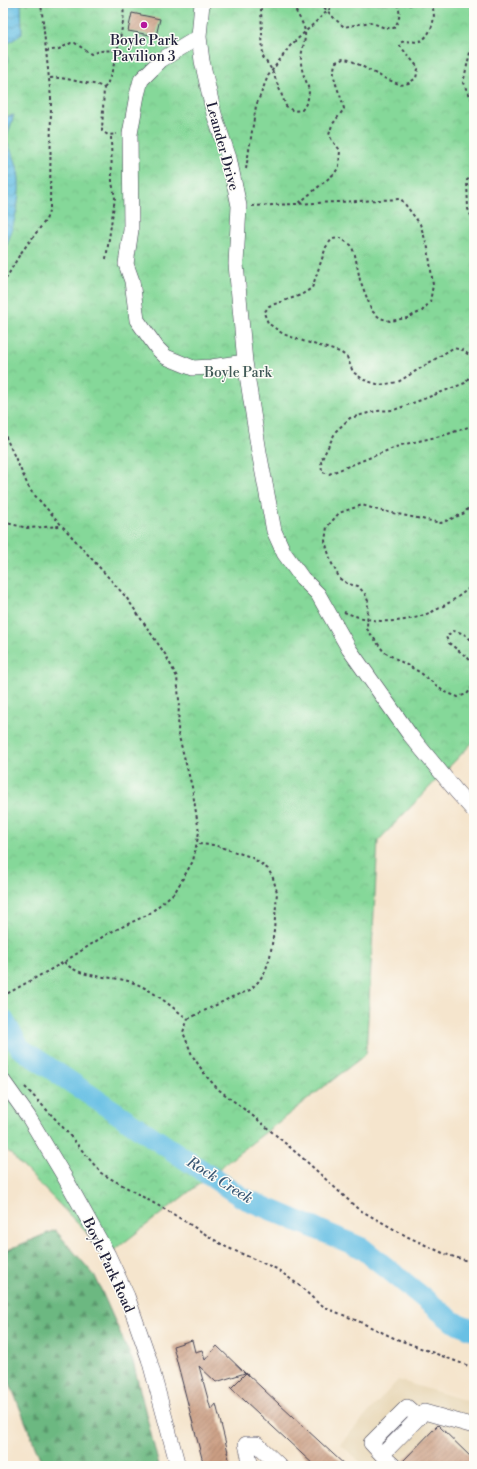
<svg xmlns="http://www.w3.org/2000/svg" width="477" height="1469" font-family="'Libre Bodoni',serif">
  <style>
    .built { fill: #e9d9ba }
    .forest { fill: url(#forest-firs); stroke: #476d5e }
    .park { fill: url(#park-crowns); stroke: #547d6a }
    .water { fill: url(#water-waves); stroke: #447190 }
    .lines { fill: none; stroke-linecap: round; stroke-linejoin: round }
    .river { stroke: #67c0e4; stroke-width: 21 }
    .building { fill: url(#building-hatch) }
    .minor-casing { stroke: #423f51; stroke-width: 16 }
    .path { stroke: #423f51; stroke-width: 2; stroke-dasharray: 3 3; stroke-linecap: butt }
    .minor { stroke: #fff; stroke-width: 15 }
    .poi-dot { fill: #b5179e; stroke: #fdfcf7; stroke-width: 1.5 }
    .labels { text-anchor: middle; stroke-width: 3; stroke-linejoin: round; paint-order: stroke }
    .poi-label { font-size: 14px; fill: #22223b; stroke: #fdfcf7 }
    .street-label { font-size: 14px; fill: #22223b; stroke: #fdfcf7 }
    .park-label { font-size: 14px; fill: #405957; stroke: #fdfcf7 }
    .water-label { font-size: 15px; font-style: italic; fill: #3a5976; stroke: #fdfcf7 }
  </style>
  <defs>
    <pattern id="forest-firs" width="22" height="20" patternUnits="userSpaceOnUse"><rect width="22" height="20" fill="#6cb881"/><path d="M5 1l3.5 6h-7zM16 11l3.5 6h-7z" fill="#58956b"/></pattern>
    <pattern id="park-crowns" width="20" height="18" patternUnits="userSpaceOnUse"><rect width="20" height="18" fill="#85d899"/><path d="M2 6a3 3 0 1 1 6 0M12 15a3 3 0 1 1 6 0" fill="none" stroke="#73b985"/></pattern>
    <pattern id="water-waves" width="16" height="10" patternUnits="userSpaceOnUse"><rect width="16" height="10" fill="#67c0e4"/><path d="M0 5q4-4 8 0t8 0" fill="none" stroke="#549cba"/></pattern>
    <pattern id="building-hatch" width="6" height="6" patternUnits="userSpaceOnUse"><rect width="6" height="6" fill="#cb9e83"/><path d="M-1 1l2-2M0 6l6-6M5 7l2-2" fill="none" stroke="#a4806c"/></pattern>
  </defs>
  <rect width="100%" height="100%" fill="#fdfcf7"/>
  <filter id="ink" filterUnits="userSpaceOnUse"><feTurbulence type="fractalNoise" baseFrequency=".025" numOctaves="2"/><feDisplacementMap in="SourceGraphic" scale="8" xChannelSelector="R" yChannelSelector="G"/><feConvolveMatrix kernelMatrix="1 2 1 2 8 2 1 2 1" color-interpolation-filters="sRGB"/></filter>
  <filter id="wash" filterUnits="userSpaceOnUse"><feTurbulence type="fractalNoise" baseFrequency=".012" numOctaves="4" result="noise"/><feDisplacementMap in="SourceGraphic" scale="16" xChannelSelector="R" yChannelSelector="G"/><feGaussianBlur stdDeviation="0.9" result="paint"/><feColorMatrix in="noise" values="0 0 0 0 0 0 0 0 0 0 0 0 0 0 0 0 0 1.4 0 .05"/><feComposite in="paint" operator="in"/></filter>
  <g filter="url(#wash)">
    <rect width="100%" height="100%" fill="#f5e5cd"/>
    <path class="built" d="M 398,1380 L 474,1403 L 474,1466 L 365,1466 L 340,1444 Z"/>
    <path class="forest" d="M 55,1230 L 95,1276 L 133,1362 L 159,1466 L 43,1466 L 3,1366 L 3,1252 Z"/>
    <path class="park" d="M 3,3 L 474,3 L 474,741 L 378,841 L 366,1054 L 108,1255 L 3,1146 Z"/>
    <path class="water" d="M 3,3 L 21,3 L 22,34 L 4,46 L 8,61 L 4,69 L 3,68 Z
      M 14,115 L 6,140 C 9,148 15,157 17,166 C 24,195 13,229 3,256 L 3,117 Z"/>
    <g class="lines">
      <path class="river" d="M 3,1019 L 20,1048 L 243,1198 L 362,1248 L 452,1321 L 474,1330"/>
    </g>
    <g id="blocks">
      <path class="building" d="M 132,13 L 160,19 L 156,36 L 128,31 Z
        M 192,1340 L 195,1352 L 202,1350 L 205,1360 L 217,1346 L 245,1373 L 216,1382 L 199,1366 L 211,1410 L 216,1404 L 228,1452 L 227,1452 L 231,1466 L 204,1466 L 173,1346 Z
        M 246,1373 L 279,1404 L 346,1466 L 315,1466 L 231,1388 Z
        M 438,1425 L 474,1460 L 474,1466 L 409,1466 L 403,1461 Z"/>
    </g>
  </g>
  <g filter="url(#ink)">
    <use href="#blocks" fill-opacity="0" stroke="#423f51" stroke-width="1"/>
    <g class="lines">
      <defs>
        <path id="minor" d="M 202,3 L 199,37 L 202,61 L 214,114 L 229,158 L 239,206 L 236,264 L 245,362 L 259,452 L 274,531 L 284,553 L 302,578 L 318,594 L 349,649 L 410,735 L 457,792 L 474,811
          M 199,37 L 161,60 L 141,80 L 137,95 L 130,134 L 131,230 L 126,264 L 132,281 L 137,320 L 157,348 L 166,357 L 193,368 L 211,367 L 245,362
          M 3,1081 L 28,1116 L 64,1176 L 108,1255 L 127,1296 L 149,1359 L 178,1466
          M 382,1455 L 371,1443 L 407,1407 L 419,1418
          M 251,1466 L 246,1444 L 257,1444 L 280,1466
          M 394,1466 L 382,1455 L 424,1412 L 474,1426"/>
      </defs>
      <use href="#minor" class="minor-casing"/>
      <path class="path" d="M 258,3 L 261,9 L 263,57 L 272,70 L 286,106 L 293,111 L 302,110 C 317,89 303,84 301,63 C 300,53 306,42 305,32 C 304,22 295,13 293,3
        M 320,3 L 335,19 L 344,27 L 370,22 L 385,28 L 394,28 C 400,19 401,13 397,3
        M 403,3 L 409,5 L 420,3
        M 474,35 L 463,83 L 474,103
        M 46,51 L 59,49 L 71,43 L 75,43 L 91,54 L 99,51 L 117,50
        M 50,78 C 64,77 73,81 86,83 C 93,84 98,84 104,88 L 102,131 L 108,135 L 117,134
        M 104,88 C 112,82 121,34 123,22 C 124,16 123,9 124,3
        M 246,169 L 256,106 L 268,76 L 290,46 L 336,3
        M 474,178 L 472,177 L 467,180 L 468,209 L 474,222
        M 299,203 L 335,173 L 339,166 L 340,150 L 333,142 L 329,135 L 332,125 L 344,109 C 341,92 329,78 336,62 L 343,59 L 350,60 L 384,78 L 401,85 L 409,83 L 416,78 L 418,69 L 416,65 L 400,46 L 400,43 C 407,39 415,44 422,40 C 432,34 439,11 429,3
        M 252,206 L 401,199 L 420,224 L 428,248 L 433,285 L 430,302 L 422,311 L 407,318 L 390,321 L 380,318 L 372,311 L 360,280 L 355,255 L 351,245 L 340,238 L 332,239 L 326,247 L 312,288 L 301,295 L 269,306 L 264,313 L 268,323 L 283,334 L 303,341 L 340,352 L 347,357 L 353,372 L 364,380 L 380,385 L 398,382 L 453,348 L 463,350 L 472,358 L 474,370 L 465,383 L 421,400 L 394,410 L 376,411 L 350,418 L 336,431 L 321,461 L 322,472 L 329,474 L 401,445 L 445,435 L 474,425
        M 106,259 L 115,198 L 112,182 L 111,135
        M 3,284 L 20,254 L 46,220 L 50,209 L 51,98 L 41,3
        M 3,431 L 30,490 L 126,597 L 165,654 L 177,677 L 179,700 L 178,733 L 192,787 L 199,832 L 193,861 L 175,892 L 149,914 L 107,934 L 64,962 L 3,996
        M 474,498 L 465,513 L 441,523 L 378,510 L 362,505 L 339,513 L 327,527 L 325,541 L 331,562 L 340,579 L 348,584 L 358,586 L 365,594 L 368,601 L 367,629 L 384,652 L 421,673 L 443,691 L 458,697 L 467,694 L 474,685
        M 3,522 L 27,528 L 61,526
        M 344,612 C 394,632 435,618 474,584
        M 474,645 C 469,636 463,632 453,631 L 446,637 L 449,643 L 468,658 L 474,667
        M 64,962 C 81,979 106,975 128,981 C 150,987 170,1006 188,1019 L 183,1032 L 192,1055 L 206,1076 L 218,1089 L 258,1120 L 306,1161 L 358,1209 L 408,1237 L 445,1254 L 474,1263
        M 188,1019 L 232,997 L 250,990 L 258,982 L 265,972 L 270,957 L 274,931 L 277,892 L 273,878 L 268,869 L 251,857 L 214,845 L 196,844
        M 3,1063 L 7,1068
        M 25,1087 L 61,1125 L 101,1173 L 173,1214 L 226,1247 L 277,1269 L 300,1286 L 318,1303 L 331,1310 L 358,1321 L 394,1338 L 474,1368"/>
      <use href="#minor" class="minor"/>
    </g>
  </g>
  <circle class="poi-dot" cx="144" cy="25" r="4"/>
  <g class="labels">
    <g class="poi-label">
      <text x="144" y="45">Boyle Park<tspan x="144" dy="16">Pavilion 3</tspan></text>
    </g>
    <g class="street-label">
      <text transform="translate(223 146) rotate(75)" y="5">Leander Drive</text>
      <text transform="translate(109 1265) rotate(65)" y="5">Boyle Park Road</text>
    </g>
    <g class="park-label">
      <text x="238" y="377">Boyle Park</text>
    </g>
    <g class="water-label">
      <text transform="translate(220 1180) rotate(32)" y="5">Rock Creek</text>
    </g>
  </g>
  <rect width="477" height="1469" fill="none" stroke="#fdfcf7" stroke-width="16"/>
</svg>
